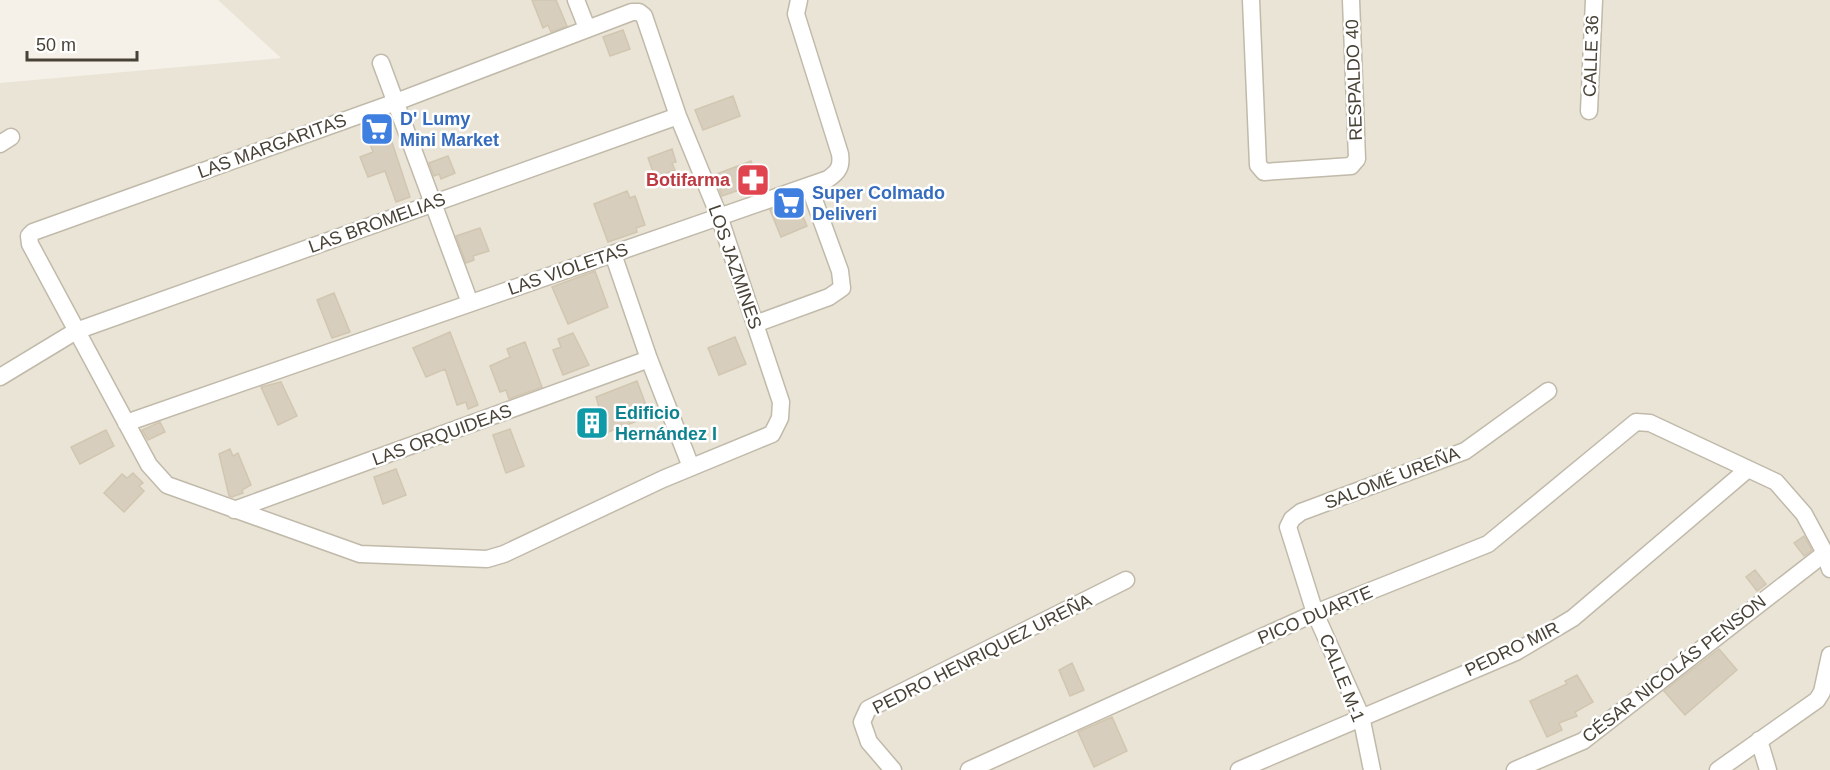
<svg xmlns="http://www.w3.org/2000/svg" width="1830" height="770" font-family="Arial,sans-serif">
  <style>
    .residential { fill: #e9e4d6 }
    .building { fill: #d7cebd; stroke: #d2c6b0; stroke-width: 1.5 }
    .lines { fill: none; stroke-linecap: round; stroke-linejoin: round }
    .minor-casing { stroke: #c1baaa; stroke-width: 19 }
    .minor { stroke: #fff; stroke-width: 16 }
    .labels { text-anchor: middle; stroke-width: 5; stroke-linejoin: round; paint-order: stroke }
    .street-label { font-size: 18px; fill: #484236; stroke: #fff }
    .shop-label { font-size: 18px; font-weight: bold; fill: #366cbe; stroke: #fff; text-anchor: start }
    .health-label { font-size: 18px; font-weight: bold; fill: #be3a42; stroke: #fff; text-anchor: end }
    .culture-label { font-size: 18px; font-weight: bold; fill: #0d838f; stroke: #fff; text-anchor: start }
  </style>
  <rect width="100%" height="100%" fill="#f5f1e8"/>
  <path class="residential" d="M 218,0 L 1830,0 L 1830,770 L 0,770 L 0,83 L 281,58 Z"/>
  <path class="building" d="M 532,0 L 556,0 L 567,26 L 551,32 L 548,25 L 543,28 Z
    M 623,30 L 630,49 L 610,56 L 603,37 Z
    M 733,96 L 740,116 L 703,130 L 695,110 Z
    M 384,118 L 410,197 L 396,202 L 385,171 L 368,177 L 360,157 L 373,152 L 363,125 Z
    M 672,149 L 676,162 L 672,163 L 675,170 L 655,177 L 648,158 Z
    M 448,156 L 455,173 L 441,179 L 439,174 L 434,176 L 429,163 Z
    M 751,161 L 759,183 L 722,196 L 714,175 Z
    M 627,191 L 630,198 L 635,196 L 645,225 L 636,228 L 637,232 L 608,242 L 594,204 Z
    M 796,201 L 807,226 L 781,237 L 770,210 Z
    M 480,228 L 489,251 L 473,256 L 474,260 L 466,263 L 456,236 Z
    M 595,271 L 608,307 L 568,324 L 552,287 Z
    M 334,293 L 350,332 L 332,338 L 317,300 Z
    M 450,332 L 478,405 L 468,409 L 466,402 L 457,405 L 445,369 L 426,377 L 413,348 Z
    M 573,333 L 589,365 L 563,375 L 553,350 L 561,347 L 558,339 Z
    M 735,337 L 746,364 L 719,375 L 708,348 Z
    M 525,342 L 542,387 L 509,399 L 506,390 L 500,392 L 490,366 L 510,357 L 507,349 Z
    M 637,381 L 650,416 L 590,439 L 580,414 L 599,407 L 596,397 Z
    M 281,382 L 297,416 L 278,425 L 261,387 Z
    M 160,422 L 165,432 L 148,440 L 142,430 Z
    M 510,429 L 524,466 L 506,473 L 493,435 Z
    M 106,430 L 114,446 L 80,464 L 71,447 Z
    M 230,449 L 233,456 L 238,453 L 251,485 L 242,490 L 243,493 L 232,497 L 229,496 L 219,454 Z
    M 396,469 L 406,495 L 383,504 L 374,477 Z
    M 133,473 L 143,483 L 139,486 L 144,491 L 124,512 L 104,493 L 122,474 L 127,478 Z
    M 1804,536 L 1812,550 L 1804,556 L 1794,543 Z
    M 1755,570 L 1766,584 L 1757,591 L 1746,577 Z
    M 1719,649 L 1737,670 L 1685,715 L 1664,691 Z
    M 1072,663 L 1084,690 L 1070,696 L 1059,670 Z
    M 1577,675 L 1593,702 L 1575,712 L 1577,716 L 1559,723 L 1562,730 L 1547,737 L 1530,701 L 1567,684 L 1565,681 Z
    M 1112,717 L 1127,751 L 1094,767 L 1078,732 Z"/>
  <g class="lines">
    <defs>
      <path id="minor" d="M 576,0 L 587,28
        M 1251,0 L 1258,165 L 1264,172 L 1351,166 L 1357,159 L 1351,0
        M 632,12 L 639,12 L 644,16 L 678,116 L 719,216 L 781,402 L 780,418 L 772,434 L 663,479 L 504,554 L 487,559 L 360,554 L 167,485 L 149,465 L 30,244 L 29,236 L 33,232 L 396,102 Z
        M 381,63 L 470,303
        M 1589,111 L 1594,0
        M 0,144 L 11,137
        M 613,254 L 649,359 L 691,467
        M 755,324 L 829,297 L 842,288 L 840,271 L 809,186
        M 0,377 L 76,331 L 678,116
        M 126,423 L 828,179 C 838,172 842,167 840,154 L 796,14 L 799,0
        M 234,510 L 649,359
        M 1759,740 L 1768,770
        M 893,770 L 869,742 L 862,722 L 868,709 L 1126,580
        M 969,770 L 1315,613 L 1488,544 L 1636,422 L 1650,423 L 1776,482 L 1804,514 L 1825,553 L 1830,569
        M 1239,770 L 1516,652 L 1573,618 L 1748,469
        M 1372,770 L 1361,716 L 1315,613 L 1288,527 L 1292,519 L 1301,512 L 1465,451 L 1548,391
        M 1515,770 L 1583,741 L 1825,553
        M 1718,770 L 1817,700 L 1822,692 L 1830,655"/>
    </defs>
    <use href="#minor" class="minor-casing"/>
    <use href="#minor" class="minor"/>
  </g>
  <defs>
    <symbol id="supermarket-square" viewBox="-11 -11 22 22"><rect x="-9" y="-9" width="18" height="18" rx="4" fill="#3f7fe0" stroke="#fff"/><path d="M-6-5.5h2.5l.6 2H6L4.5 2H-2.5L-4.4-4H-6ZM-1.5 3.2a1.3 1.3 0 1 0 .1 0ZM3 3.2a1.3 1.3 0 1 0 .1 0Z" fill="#fff"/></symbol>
    <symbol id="pharmacy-square" viewBox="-11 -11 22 22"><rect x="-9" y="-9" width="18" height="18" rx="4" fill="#e0444e" stroke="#fff"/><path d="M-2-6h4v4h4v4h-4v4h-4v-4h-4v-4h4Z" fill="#fff"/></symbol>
    <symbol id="building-square" viewBox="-11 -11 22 22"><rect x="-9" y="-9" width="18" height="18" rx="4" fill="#0f9aa8" stroke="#fff"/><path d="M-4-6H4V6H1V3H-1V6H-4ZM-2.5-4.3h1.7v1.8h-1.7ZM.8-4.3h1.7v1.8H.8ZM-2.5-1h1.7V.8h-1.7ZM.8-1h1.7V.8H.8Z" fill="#fff"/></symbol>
  </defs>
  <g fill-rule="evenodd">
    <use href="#supermarket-square" x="358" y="110" width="38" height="38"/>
    <use href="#pharmacy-square" x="734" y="161" width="38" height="38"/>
    <use href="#supermarket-square" x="770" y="184" width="38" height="38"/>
    <use href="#building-square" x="573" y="404" width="38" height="38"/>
  </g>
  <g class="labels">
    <g class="street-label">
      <text transform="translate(1591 56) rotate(-88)" y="6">CALLE 36</text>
      <text transform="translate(1354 80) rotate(-92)" y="6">RESPALDO 40</text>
      <text transform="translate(272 146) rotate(-20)" y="6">LAS MARGARITAS</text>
      <text transform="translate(377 223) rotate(-20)" y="6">LAS BROMELIAS</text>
      <text transform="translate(735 267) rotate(71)" y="6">LOS JAZMINES</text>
      <text transform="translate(568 269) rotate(-19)" y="6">LAS VIOLETAS</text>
      <text transform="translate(442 435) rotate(-20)" y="6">LAS ORQUIDEAS</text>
      <text transform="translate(1392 478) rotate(-21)" y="6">SALOMÉ UREÑA</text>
      <text transform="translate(1315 615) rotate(-23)" y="6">PICO DUARTE</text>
      <text transform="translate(1512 649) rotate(-26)" y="6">PEDRO MIR</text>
      <text transform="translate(982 654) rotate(-27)" y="6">PEDRO HENRIQUEZ UREÑA</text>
      <text transform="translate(1674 669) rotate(-38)" y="6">CÉSAR NICOLÁS PENSON</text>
      <text transform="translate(1342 678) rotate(68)" y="6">CALLE M-1</text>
    </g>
    <g class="shop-label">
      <text x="400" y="125">D' Lumy<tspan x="400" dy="21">Mini Market</tspan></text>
      <text x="812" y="199">Super Colmado<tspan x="812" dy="21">Deliveri</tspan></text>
    </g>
    <g class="health-label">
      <text x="730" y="186">Botifarma</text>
    </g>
    <g class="culture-label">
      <text x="615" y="419">Edificio<tspan x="615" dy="21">Hernández I</tspan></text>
    </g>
  </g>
  <path d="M27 51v9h110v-9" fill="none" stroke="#484236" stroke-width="3"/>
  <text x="36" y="51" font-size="18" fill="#484236" stroke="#ffffff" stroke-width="4.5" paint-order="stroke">50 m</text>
</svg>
